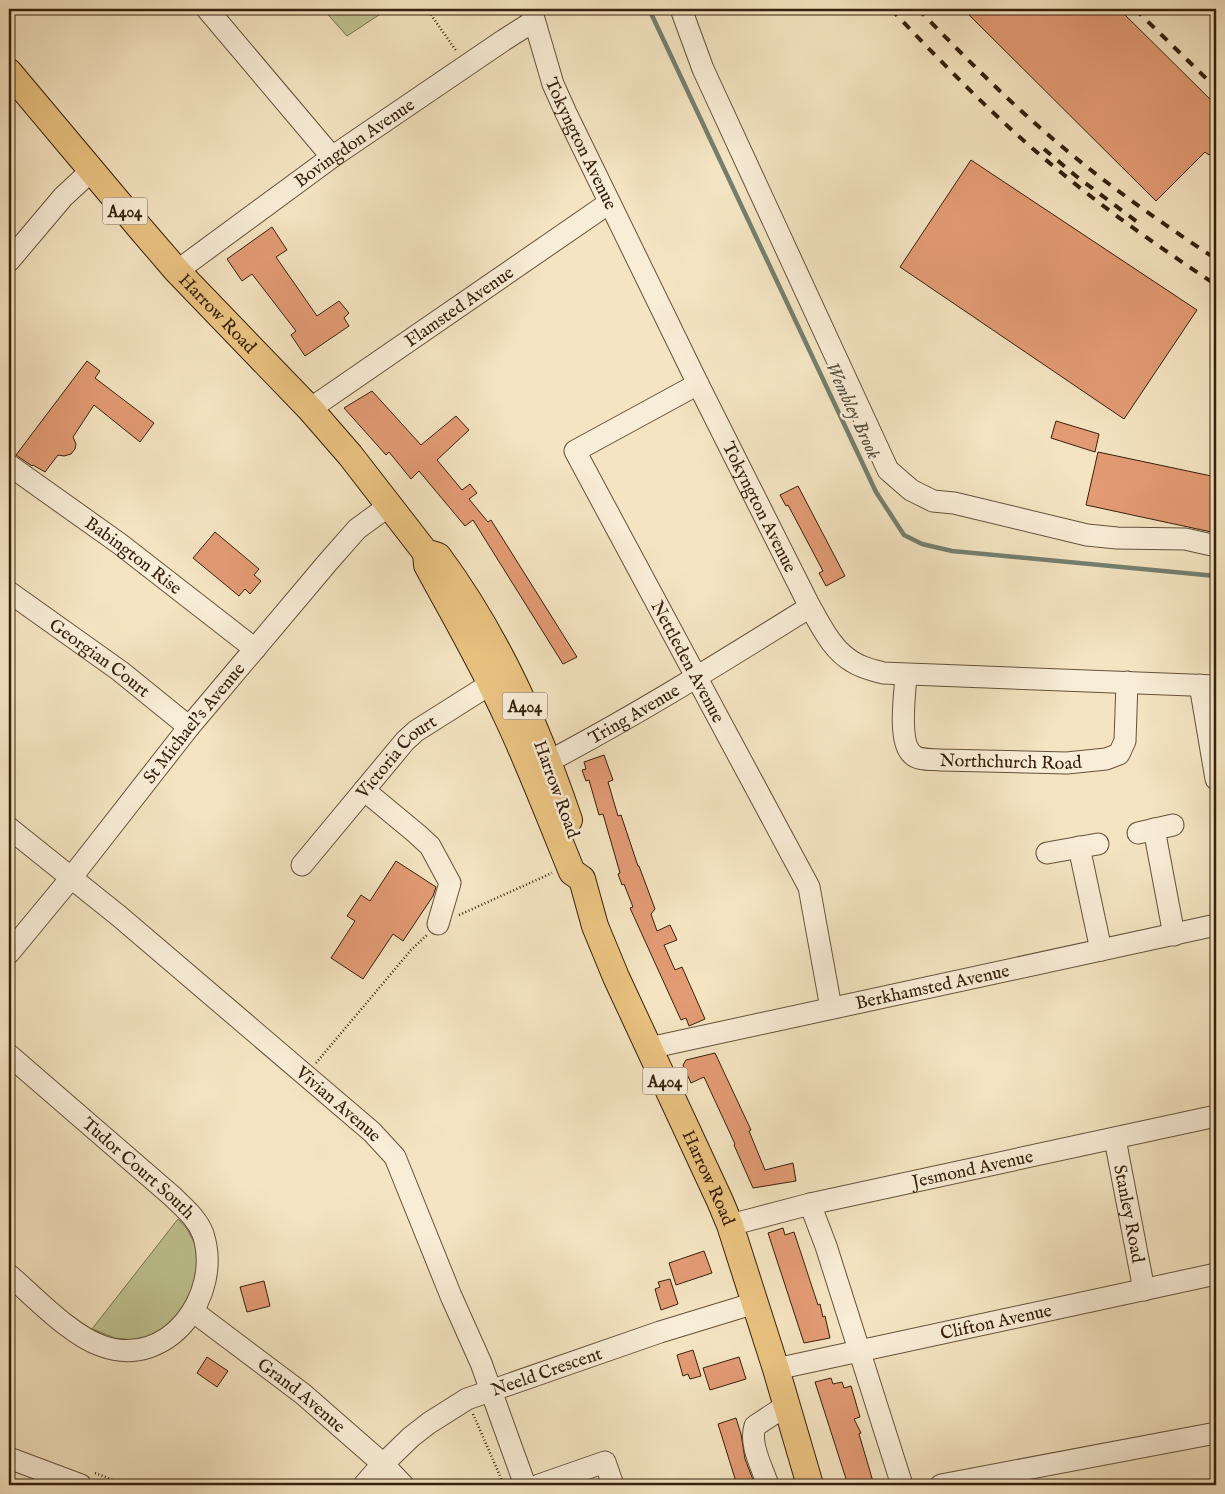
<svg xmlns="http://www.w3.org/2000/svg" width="1225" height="1494" font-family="'IM FELL English',serif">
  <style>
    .green { fill: #bfc390; stroke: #7a724e }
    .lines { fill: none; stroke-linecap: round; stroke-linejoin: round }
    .stream { stroke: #737f70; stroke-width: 4.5 }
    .building { fill: #e39b74; stroke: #36200d }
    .minor-casing { stroke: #66513a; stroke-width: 23 }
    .major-casing { stroke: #36200d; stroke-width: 28 }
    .path { stroke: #36200d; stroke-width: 2.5; stroke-dasharray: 1 2.5; stroke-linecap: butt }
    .minor { stroke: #f8edd7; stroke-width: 21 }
    .major { stroke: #eac280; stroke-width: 26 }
    .rail { stroke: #36200d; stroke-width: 4; stroke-dasharray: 9 9; stroke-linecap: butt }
    .labels { text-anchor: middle; stroke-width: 5; stroke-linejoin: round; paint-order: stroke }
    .shield { fill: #f8edd7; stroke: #705e4a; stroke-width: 1 }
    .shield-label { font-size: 16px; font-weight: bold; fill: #36200d }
    .street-label { font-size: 18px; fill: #36200d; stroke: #f8edd7 }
    .water-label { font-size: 19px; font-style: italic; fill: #55503f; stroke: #f8edd7 }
  </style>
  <rect width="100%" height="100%" fill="#f4e4c1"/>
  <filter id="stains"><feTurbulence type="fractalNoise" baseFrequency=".004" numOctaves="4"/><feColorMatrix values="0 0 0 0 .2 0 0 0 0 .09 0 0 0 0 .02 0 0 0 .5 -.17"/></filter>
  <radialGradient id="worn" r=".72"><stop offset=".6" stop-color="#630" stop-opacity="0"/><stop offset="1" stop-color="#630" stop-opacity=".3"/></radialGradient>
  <path class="green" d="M 323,9 L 388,9 L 347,36 Z
    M 178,1219 L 187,1229 L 196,1246 L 199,1274 L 177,1320 L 151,1336 L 133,1340 L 115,1338 L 92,1329 Z"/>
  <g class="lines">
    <path class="stream" d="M 649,9 L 876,492 L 904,535 L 922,544 L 952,551 L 1216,576"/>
  </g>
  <path class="building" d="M 963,9 L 1119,9 L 1216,105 L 1216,147 L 1209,155 L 1205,152 L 1156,201 Z
    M 971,160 L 1197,310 L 1124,419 L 900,267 Z
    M 272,227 L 287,250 L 276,257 L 317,316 L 339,301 L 349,313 L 344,318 L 349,326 L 305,356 L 291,335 L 296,331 L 252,274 L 242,281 L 227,259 Z
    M 87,361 L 100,371 L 95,378 L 154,423 L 140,442 L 94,405 L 73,437 L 76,444 L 75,449 L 71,454 L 64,456 L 58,455 L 45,472 L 33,465 L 32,466 L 16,455 Z
    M 372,391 L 421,445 L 456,416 L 469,430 L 437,460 L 462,490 L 470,484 L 477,493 L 469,499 L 488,522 L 491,520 L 577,657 L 563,664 L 473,520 L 465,526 L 419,471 L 411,479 L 389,452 L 386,455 L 344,408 Z
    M 1056,421 L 1099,434 L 1095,452 L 1051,438 Z
    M 1098,452 L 1216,477 L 1216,533 L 1086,505 Z
    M 798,486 L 845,576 L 826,586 L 819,573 L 823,571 L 788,505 L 786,506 L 780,495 Z
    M 215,532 L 259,569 L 254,575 L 261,581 L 250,594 L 245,589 L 239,596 L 193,558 Z
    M 604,755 L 613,780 L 608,782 L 618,816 L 621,815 L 638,866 L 639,866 L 655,909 L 651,914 L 657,931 L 670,925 L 677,940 L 664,945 L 675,970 L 682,967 L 705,1019 L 689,1026 L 686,1018 L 681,1020 L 630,908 L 633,907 L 624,884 L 622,885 L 618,874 L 620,873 L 603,814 L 599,815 L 589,780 L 586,781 L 582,770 L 586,769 L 584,762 Z
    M 396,861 L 436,887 L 433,896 L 403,941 L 393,934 L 363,979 L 331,958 L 355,921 L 347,916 L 361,895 L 370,901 Z
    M 715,1053 L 751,1130 L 749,1131 L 765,1170 L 793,1163 L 796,1181 L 753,1188 L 734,1145 L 735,1144 L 704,1077 L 691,1083 L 683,1065 L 686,1060 Z
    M 783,1228 L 785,1235 L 794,1232 L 818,1305 L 820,1304 L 823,1317 L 825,1316 L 830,1338 L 804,1343 L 768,1233 Z
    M 704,1251 L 712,1273 L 676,1285 L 669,1263 Z
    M 670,1279 L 678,1304 L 661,1310 L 655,1289 L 660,1287 L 658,1282 Z
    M 264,1281 L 270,1306 L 247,1312 L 240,1287 Z
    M 693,1350 L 701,1376 L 690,1379 L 688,1374 L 683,1376 L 677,1355 Z
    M 207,1357 L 228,1371 L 217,1387 L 197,1373 Z
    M 739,1357 L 746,1379 L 710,1390 L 703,1368 Z
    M 831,1378 L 833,1384 L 842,1382 L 844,1388 L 851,1386 L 860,1417 L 854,1419 L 861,1433 L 859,1434 L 874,1485 L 848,1485 L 815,1382 Z
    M 736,1418 L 741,1434 L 745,1459 L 755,1485 L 737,1485 L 718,1424 Z"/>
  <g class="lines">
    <defs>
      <g id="minor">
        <path d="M 207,9 L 332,157"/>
        <path id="s1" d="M 531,9 L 553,84 L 566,113 L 698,384 L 810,607 C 822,627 832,650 853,662 C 862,668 873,670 883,673 L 1216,686"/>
        <path d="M 681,9 L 703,69 L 888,470 L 911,490 L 933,501 L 954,503 L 1087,535 L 1117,538 L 1185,539 L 1216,546"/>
        <path d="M 9,261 L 63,197 L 92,170"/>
        <path id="s2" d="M 177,271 L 332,157 L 504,40 L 534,21"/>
        <path id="s3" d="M 698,384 L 575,451 L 809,887 L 831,1008"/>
        <path id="s4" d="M 310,409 L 609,203"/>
        <path id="s5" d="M 9,465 L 120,544 L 255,649"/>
        <path id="s6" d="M 9,592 L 120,671 L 189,727"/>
        <path id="s7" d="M 906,675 C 905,694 898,739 911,753 C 917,761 932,759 941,760 L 1067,763 L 1106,759 L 1119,754 L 1125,741 L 1127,682"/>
        <path d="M 1200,685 L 1216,779"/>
        <path id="s8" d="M 534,769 C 629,720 720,663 810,607"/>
        <path d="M 364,790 L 417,834 L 430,846 L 450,883 L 438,924"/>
        <path id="s9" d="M 9,828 L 119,916 L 372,1132 L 395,1157 L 451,1296 L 481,1363 L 525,1485"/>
        <path d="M 1154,829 L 1174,935"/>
        <path d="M 1138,833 L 1173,825"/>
        <path d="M 1079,847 L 1101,950"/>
        <path d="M 1047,853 L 1098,844"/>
        <path id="s10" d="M 302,865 L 405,741 L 416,731 L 503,676"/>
        <path id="s11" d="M 9,953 L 71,878 L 189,727 L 328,562 L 357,529 L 390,505"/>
        <path id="s12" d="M 649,1048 L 1216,925"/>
        <path id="s13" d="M 9,1055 L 172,1196 C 183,1207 197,1218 203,1234 C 223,1295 168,1370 102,1346 C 70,1335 35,1297 9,1275"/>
        <path id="s14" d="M 1115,1139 L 1144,1290"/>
        <path d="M 810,1204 L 826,1246 L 902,1485"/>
        <path id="s15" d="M 730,1225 L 810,1204 L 1216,1116"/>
        <path id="s16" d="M 194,1312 L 303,1394 L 383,1464 L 403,1485"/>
        <path id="s17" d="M 776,1369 L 1216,1274"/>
        <path d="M 9,1458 L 81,1485"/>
        <path id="s18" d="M 364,1485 L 377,1470 L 411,1437 L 429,1423 L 467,1399 L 660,1332 L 755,1303"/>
        <path d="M 539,1485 L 605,1462 L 613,1485"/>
        <path d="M 768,1485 C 762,1467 749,1444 755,1426 L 787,1405"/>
        <path d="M 941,1485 L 1216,1433"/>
      </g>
      <g id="major">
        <path id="s19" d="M 9,72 L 140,228 L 177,271 L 310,409 L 350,455 L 426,553 L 427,565 C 454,615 483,665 507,717 C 531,768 551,821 572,872 L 582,879 L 595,926 L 616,977 L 720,1201 L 730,1225 L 776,1369 L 810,1485"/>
        <path d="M 432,554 L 438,556 C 498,637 537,726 569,820"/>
      </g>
    </defs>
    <use href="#minor" class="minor-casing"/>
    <use href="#major" class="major-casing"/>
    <path class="path" d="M 427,9 L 457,52
      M 459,915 L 552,873
      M 316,1063 L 411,950 L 427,935
      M 473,1414 L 504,1485
      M 95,1473 L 126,1485"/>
    <use href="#minor" class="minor"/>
    <use href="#major" class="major"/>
    <path class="rail" d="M 891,9 C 946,67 1001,124 1063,174 C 1111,214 1164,250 1216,285
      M 918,9 C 957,49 996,89 1037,125 C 1093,175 1154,218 1216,259
      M 1135,9 L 1216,88
      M 1044,149 L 1076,176 L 1140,224"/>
  </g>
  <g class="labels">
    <g class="shield">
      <rect x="102.5" y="197.5" width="45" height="27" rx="4"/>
      <rect x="502.5" y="692.5" width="45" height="27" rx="4"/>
      <rect x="642.5" y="1067.5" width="45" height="27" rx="4"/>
    </g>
    <g class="shield-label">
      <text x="125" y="217">A404</text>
      <text x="525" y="712">A404</text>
      <text x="665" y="1087">A404</text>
    </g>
    <g class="street-label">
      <text dy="6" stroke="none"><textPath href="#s2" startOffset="219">Bovingdon Avenue</textPath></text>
      <text dy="6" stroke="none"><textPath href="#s1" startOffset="144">Tokyngton Avenue</textPath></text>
      <text dy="6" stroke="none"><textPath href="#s4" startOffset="181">Flamsted Avenue</textPath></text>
      <text dy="6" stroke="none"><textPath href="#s19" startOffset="319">Harrow Road</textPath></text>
      <text dy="6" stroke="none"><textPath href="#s1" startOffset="549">Tokyngton Avenue</textPath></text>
      <text dy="6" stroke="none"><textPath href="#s5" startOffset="154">Babington Rise</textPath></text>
      <text dy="6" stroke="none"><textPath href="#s6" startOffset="112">Georgian Court</textPath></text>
      <text dy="6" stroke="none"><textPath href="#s3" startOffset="379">Nettleden Avenue</textPath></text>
      <text dy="6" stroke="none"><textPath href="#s8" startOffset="114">Tring Avenue</textPath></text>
      <text dy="6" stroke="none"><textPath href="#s11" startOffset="295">St Michael's Avenue</textPath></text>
      <text dy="6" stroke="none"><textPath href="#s10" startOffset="144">Victoria Court</textPath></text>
      <text dy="6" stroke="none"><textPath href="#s7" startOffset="181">Northchurch Road</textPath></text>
      <text transform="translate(557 789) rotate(70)" y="6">Harrow Road</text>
      <text dy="6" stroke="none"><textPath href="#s12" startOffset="290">Berkhamsted Avenue</textPath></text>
      <text dy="6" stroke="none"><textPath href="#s9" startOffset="430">Vivian Avenue</textPath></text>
      <text dy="6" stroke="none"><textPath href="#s15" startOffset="249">Jesmond Avenue</textPath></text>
      <text dy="6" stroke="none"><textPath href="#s13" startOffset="172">Tudor Court South</textPath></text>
      <text dy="6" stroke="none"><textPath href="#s19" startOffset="1326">Harrow Road</textPath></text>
      <text dy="6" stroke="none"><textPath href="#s14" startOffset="76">Stanley Road</textPath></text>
      <text dy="6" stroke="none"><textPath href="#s17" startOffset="225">Clifton Avenue</textPath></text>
      <text dy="6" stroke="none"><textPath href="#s18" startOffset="219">Neeld Crescent</textPath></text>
      <text dy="6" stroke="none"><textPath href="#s16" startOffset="136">Grand Avenue</textPath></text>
    </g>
    <g class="water-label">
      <text transform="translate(854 410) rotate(65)" y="7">Wembley Brook</text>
    </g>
  </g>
  <rect width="1225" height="1494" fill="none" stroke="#f4e4c1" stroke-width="30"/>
  <rect x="10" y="10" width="1205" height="1474" fill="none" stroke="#36200d" stroke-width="2.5"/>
  <rect x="15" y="15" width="1195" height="1464" fill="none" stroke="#36200d"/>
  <rect width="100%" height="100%" filter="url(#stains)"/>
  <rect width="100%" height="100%" fill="url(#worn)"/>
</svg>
